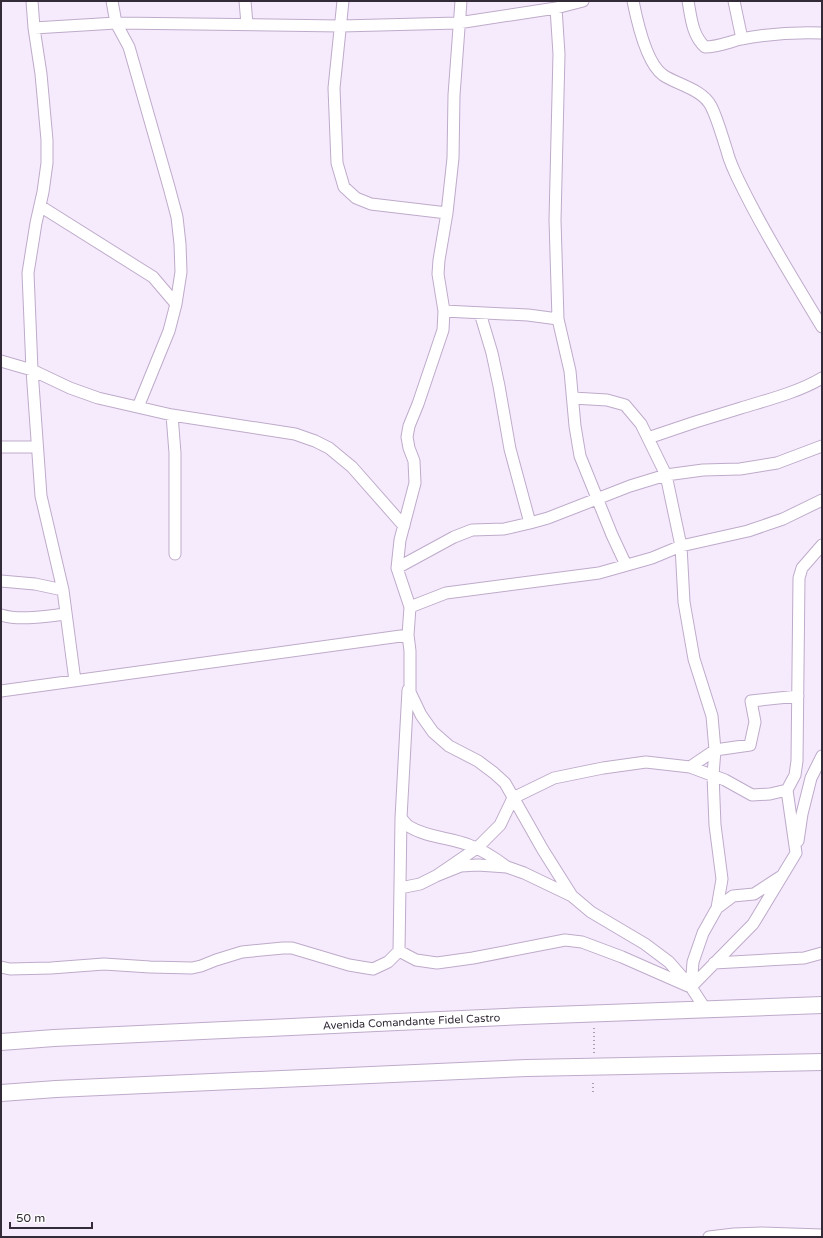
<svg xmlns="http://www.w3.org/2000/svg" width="823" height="1238" font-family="'Varela Round',sans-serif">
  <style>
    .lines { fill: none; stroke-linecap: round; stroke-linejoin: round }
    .minor-casing { stroke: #beabca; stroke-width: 13 }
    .highway-casing { stroke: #beabca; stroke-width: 18 }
    .path { stroke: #a99eaf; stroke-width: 2; stroke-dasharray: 1 3; stroke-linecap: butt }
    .minor { stroke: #fff; stroke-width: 11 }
    .highway { stroke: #fff; stroke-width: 16 }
    .labels { text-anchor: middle; stroke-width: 3; stroke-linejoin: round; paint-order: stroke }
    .street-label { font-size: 11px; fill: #332b37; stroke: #fcfcfc }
  </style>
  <rect width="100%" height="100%" fill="#f6eafd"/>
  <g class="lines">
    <defs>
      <path id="minor" d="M 32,1 L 34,28 L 41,74 L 47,140 L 47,163 L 43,192 L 36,223 L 28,273 L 32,370 L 41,496 L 63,590 L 75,681
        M 112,1 L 116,23 L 129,47 L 169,187 L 177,217 L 180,244 L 181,272 L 176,304 L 169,331 L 138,407
        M 245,1 L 247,24
        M 343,1 L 334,88 L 337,163 L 344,187 L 356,198 L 371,204 L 447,213
        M 461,1 L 454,95 L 453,158 L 447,213 L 439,260 L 438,274 L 444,311 L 443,330 L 418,404 L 409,426 L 407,437 L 409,448 L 414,461 L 415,483 L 400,540 L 397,568 L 410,607 L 408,635 L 410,651 L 410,692 L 421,715 L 433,732 L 449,746 L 478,761 L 494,773 L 505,783 L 543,850 L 572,896 L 591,912 L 645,944 L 669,962 L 691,987 L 706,1010
        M 633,1 C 637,21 646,63 663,75 C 678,85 702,89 711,106 C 718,120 722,136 727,151 C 729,160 733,168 737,177 C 762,229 792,277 822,327
        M 688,1 C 691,17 692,35 705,47 C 717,47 729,42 741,39 C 767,34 795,32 822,33
        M 734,1 L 742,39
        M 556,8 L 559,54 L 555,220 L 558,319 L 570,371 L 575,426 L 580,456 L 612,535 L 626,565
        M 34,28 L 116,23 L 341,26 L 458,23 L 556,8 L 583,1
        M 40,206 L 153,277 L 176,304
        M 444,311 L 528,315 L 558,319
        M 480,313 L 492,353 L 499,386 L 510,449 L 530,523
        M 1,361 L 32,370 L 70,388 L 98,398 L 172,415 L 295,434 L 315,441 L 329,448 L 352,467 L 404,526
        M 573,398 L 607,400 L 625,405 L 641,424 L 666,475 L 681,546 L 684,602 L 694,659 L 712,716 L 715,750 L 713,775 L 715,825 L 722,879 L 717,908 L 703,933 L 693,962 L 691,987
        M 172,415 L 175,453 L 175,554
        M 648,438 C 679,427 710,417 741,408 C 767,400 799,392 822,378
        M 1,447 L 37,447
        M 397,568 L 454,537 L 472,530 L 504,529 L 530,523 L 548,518 L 630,486 L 666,475 L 703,470 L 740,469 L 777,463 L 822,446
        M 1,581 L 35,584 L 63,590
        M 410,607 L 446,593 L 599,573 L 652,558 L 681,546 L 748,531 L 783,519 L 822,500
        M 1,615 C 20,621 47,616 66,614
        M 408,690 L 401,818 C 404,821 406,825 410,827 C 426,837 451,838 469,845 C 483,850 495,858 507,867
        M 1,691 L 408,635
        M 690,767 L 715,750 L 750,745 L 755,722 L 751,701 L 798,696
        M 798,841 L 802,814 L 811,778 L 822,756
        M 436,876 L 477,848 L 500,825 L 513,798 L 554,778 L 603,768 L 646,762 L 690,767 L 725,780 L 752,795 L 770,794 L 787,790
        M 400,888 L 420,884 L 436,876 L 461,866 L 478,865 L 507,867 L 524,873 L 572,896
        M 717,908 L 733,896 L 754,894 L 780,877
        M 399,951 L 416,960 L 437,963 L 473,958 L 565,940 L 582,942 L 622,957 L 688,986
        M 714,963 L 804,958 L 822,953
        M 1,967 L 10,969 L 51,968 L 104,964 L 150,967 L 192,968 L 201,966 L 216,960 L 242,952 L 283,948 L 292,948 L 349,965 L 373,969 L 388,962 L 399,951 L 401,818
        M 691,987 L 753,924 L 796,853 L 787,790 L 795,775 L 797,761 L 799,578 L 802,568 L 822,545
        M 709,1237 L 734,1234 L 762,1233 L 822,1235"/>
      <g id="highway">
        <path id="s1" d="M 1,1042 L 54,1038 L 525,1016 L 822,1005"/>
        <path d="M 1,1093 L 56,1089 L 527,1068 L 822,1062"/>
      </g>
    </defs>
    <use href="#minor" class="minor-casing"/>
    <use href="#highway" class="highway-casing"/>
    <path class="path" d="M 594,1053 L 594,1026
      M 593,1092 L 593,1080"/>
    <use href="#minor" class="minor"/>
    <use href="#highway" class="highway"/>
  </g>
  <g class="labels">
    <g class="street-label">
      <text dy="4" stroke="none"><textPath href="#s1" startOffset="411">Avenida Comandante Fidel Castro</textPath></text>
    </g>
  </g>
  <rect width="823" height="1238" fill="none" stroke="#332b37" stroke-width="4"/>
  <path d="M10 1222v6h82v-6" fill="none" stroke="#332b37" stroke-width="2"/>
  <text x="16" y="1222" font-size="12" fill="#332b37" stroke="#fcfcfc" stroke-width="3" paint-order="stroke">50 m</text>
</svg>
